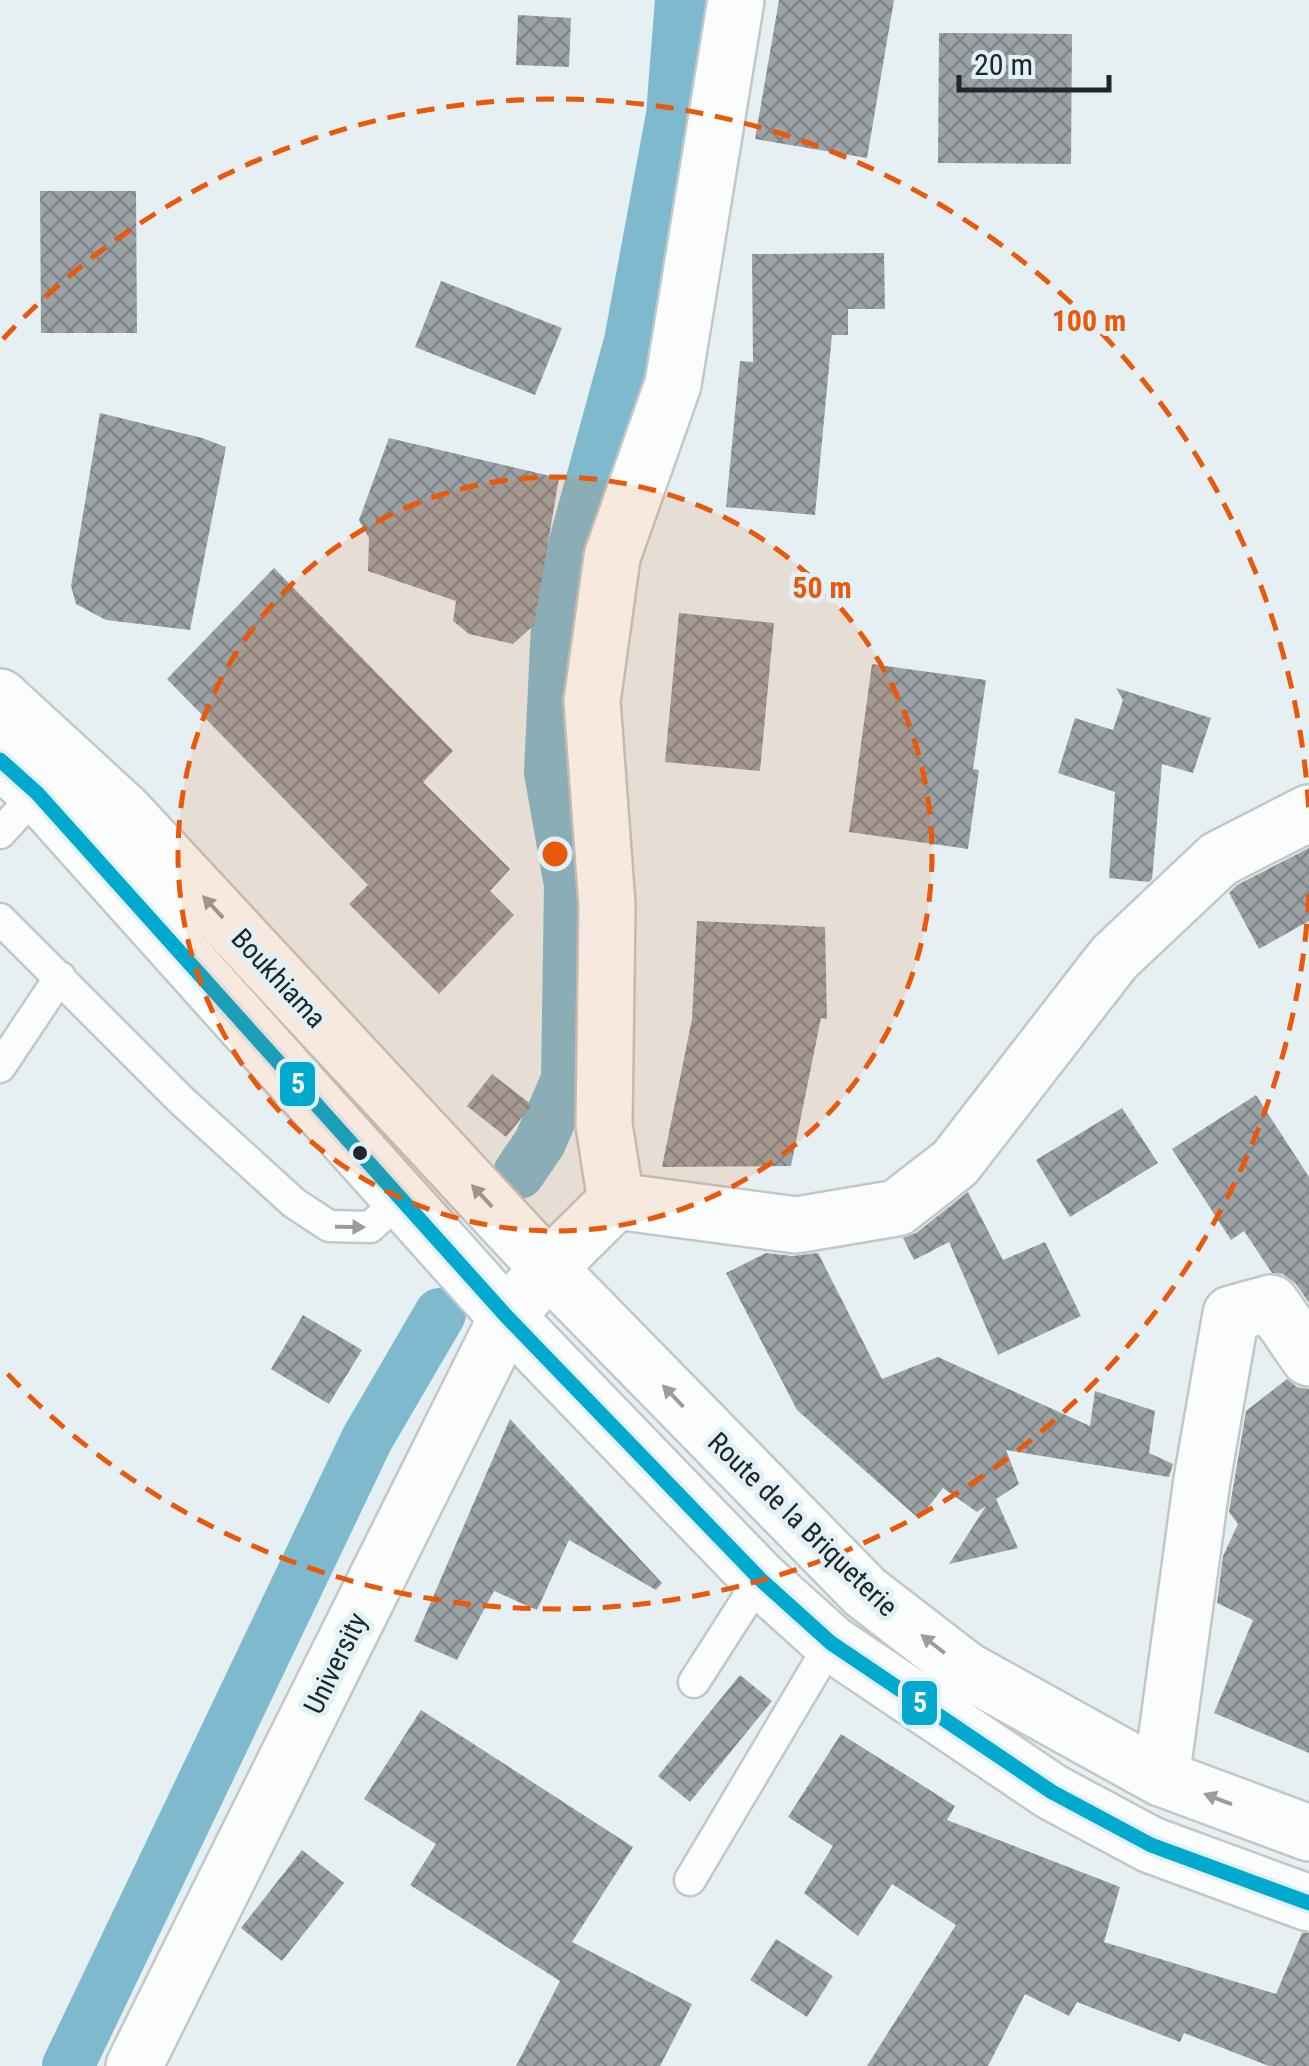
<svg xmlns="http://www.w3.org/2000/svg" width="1309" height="2066" font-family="'Roboto Condensed',sans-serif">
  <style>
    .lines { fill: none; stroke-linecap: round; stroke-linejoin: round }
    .canal { stroke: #7eb9ce; stroke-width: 52 }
    .building { fill: url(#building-cross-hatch) }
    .lane-casing { stroke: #c1c7ca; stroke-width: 35 }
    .street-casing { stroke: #c1c7ca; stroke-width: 60 }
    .secondary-casing { stroke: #c1c7ca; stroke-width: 60 }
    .lane { stroke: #fbfdfd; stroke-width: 30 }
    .street { stroke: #fbfdfd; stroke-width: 55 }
    .secondary { stroke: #fbfdfd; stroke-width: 55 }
    .bus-1-casing { stroke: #e1f1f7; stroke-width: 22 }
    .bus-1 { stroke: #00a9ce; stroke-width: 15 }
    .oneway { fill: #999d9e }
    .ring { fill: none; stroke: #e8590c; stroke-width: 5; stroke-dasharray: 18 12 }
    .bus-dot { fill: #212729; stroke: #e1f1f7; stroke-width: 4 }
    .labels { text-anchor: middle; stroke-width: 10; stroke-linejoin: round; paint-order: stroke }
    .street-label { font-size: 28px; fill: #212729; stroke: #e1f1f7 }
    .centre { fill: #e8590c; stroke: #e1f1f7; stroke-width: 5 }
    .ring-label { font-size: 30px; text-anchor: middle; font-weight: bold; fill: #e8590c; stroke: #e1f1f7; stroke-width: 10; stroke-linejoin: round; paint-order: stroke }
    .line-badge { stroke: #e1f1f7; stroke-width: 4 }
    .badge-label { font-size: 28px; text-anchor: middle; font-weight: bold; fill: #fff }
  </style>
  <defs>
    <pattern id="building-cross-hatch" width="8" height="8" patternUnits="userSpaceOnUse" patternTransform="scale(2.5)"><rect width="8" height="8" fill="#9ca3a6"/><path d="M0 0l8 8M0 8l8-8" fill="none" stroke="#7f8587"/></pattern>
  </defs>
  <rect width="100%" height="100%" fill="#e6eff2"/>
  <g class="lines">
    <path class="canal" d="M 519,1173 L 540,1142 L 567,1080 L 570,885 L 550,772 L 558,604 L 630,341 L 672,115 L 681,0
      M 68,2066 L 367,1439 L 440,1314"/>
  </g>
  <path class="building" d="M 779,0 L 894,0 L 867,158 L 755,139 Z
    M 518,15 L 571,18 L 569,67 L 516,65 Z
    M 939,33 L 1072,34 L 1071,164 L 938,163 Z
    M 40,191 L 136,191 L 137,333 L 41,333 Z
    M 884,253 L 885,309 L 848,309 L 848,335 L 832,335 L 815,515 L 726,507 L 740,361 L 753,362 L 752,254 Z
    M 441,281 L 562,328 L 535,395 L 415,347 Z
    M 100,413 L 202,438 L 226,447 L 190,630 L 106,620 L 76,604 L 71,586 Z
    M 389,438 L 559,478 L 534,625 L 513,644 L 469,634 L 453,621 L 456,601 L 368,571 L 369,538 L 359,520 Z
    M 274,568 L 453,751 L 423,782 L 510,869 L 490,891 L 514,915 L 439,994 L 349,904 L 368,885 L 167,679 Z
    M 679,613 L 774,623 L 760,771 L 665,762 Z
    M 872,664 L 986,680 L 973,769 L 979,770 L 968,849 L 849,832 Z
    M 1116,688 L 1211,718 L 1193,773 L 1162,764 L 1152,879 L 1149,882 L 1109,878 L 1115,792 L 1058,773 L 1075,718 L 1113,730 L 1123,700 Z
    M 1309,848 L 1309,921 L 1259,949 L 1229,893 L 1237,885 Z
    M 697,921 L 825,927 L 827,1019 L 821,1018 L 791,1166 L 662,1167 L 692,1019 Z
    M 492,1074 L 532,1105 L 506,1137 L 467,1106 Z
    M 1256,1095 L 1309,1177 L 1309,1303 L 1296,1284 L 1283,1274 L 1272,1273 L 1244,1231 L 1231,1240 L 1172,1149 Z
    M 1122,1108 L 1158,1163 L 1070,1217 L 1036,1160 Z
    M 968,1192 L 1003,1260 L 1045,1242 L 1081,1316 L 998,1355 L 949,1242 L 914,1260 L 903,1238 L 916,1233 Z
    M 766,1253 L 792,1256 L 818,1253 L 882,1379 L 938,1357 L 1090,1426 L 1095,1391 L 1155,1411 L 1149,1453 L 1173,1464 L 1169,1477 L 1006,1450 L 1019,1484 L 996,1499 L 1018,1548 L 949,1564 L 986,1506 L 977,1512 L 943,1488 L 919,1519 L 797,1410 L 726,1273 Z
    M 303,1315 L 362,1350 L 329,1404 L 271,1369 Z
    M 1287,1379 L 1297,1387 L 1309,1389 L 1309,1753 L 1214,1713 L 1253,1620 L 1217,1603 L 1223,1556 L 1238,1524 L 1229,1512 L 1246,1411 Z
    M 510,1419 L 662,1583 L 656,1590 L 569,1540 L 537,1610 L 494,1591 L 457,1660 L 414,1641 Z
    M 740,1675 L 772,1701 L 690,1802 L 658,1776 Z
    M 421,1710 L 633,1847 L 572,1942 L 692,2004 L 660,2066 L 516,2066 L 560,1981 L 410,1885 L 436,1844 L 364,1799 Z
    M 841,1734 L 955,1806 L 947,1820 L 1120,1887 L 1104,1942 L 1276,1994 L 1302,1933 L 1309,1933 L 1309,2066 L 1269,2066 L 1184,2033 L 1180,2042 L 1077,2002 L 1069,2016 L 1025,1994 L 988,2066 L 867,2066 L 956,1925 L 892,1884 L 858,1936 L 804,1893 L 833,1846 L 788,1817 Z
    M 302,1850 L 344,1883 L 282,1961 L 241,1928 Z
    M 776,1939 L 833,1976 L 807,2017 L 750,1980 Z"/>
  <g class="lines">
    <defs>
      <path id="lane" d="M 0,833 L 37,793
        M 0,919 L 182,1101 L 294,1203 L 329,1226 L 370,1227 L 401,1199
        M 0,1067 L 60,977
        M 694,1682 L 760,1579
        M 690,1880 L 831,1643"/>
      <path id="street" d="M 616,1201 L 796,1225 L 897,1208 L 955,1163 L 1114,958 L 1219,859 L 1309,813
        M 1161,1778 L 1202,1480 L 1231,1314 L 1271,1303 L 1309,1358
        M 134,2066 L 507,1317 L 548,1268 L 616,1201 L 604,1125 L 607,905 L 592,701 L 612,557 L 673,384 L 736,0"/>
      <path id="secondary" d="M 0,697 L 124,811 L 548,1268 L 865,1592 L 966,1670 L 1161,1778 L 1309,1833
        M 0,760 L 37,793 L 507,1317 L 760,1579 L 831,1643 L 1052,1792 L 1151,1845 L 1309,1903"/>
    </defs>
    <use href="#lane" class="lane-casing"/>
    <use href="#street" class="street-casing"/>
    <use href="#secondary" class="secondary-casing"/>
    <use href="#lane" class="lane"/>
    <use href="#street" class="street"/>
    <use href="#secondary" class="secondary"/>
    <defs>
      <path id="bus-1" d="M 0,760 L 37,793 L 507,1317 L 760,1579 L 831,1643 L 1052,1792 L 1151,1845 L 1309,1903"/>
    </defs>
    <use href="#bus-1" class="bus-1-casing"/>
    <use href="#bus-1" class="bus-1"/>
  </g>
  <defs><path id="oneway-solid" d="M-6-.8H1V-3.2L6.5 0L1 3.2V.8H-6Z" transform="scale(2.5)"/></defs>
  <g class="oneway">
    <use href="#oneway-solid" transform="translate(213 907) rotate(-133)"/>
    <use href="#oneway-solid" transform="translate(482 1196) rotate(-133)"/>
    <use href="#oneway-solid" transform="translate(350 1227) rotate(1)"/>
    <use href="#oneway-solid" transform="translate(673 1396) rotate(-134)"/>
    <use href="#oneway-solid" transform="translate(933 1644) rotate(-142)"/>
    <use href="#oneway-solid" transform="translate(1218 1799) rotate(-159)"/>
  </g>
  <circle cx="555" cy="854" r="377" fill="#e8590c" fill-opacity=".12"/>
  <g class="ring">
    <circle cx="555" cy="854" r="377"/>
    <path d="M1309 894A755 755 0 0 1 3 1369M3 339A755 755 0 0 1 1309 814"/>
  </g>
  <circle class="bus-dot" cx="360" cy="1153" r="9"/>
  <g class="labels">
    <g class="street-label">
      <text transform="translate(279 978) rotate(47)" y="10">Boukhiama</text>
      <text transform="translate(803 1524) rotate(44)" y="10">Route de la Briqueterie</text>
      <text transform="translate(335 1663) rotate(-64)" y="10">University</text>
    </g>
  </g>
  <circle cx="555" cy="854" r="15" class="centre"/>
  <g class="ring-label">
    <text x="1089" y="331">100 m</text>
    <text x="822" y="598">50 m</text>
  </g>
  <g class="line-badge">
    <rect x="278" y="1060" width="39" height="48" rx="10" fill="#00a9ce"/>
    <rect x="900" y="1679" width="39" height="48" rx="10" fill="#00a9ce"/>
  </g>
  <g class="badge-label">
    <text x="298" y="1093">5</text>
    <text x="920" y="1712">5</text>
  </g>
  <path d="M959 75v15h150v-15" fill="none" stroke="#212729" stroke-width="5"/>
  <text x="974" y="75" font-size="30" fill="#212729" stroke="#e1f1f7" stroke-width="8" paint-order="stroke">20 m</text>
</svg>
